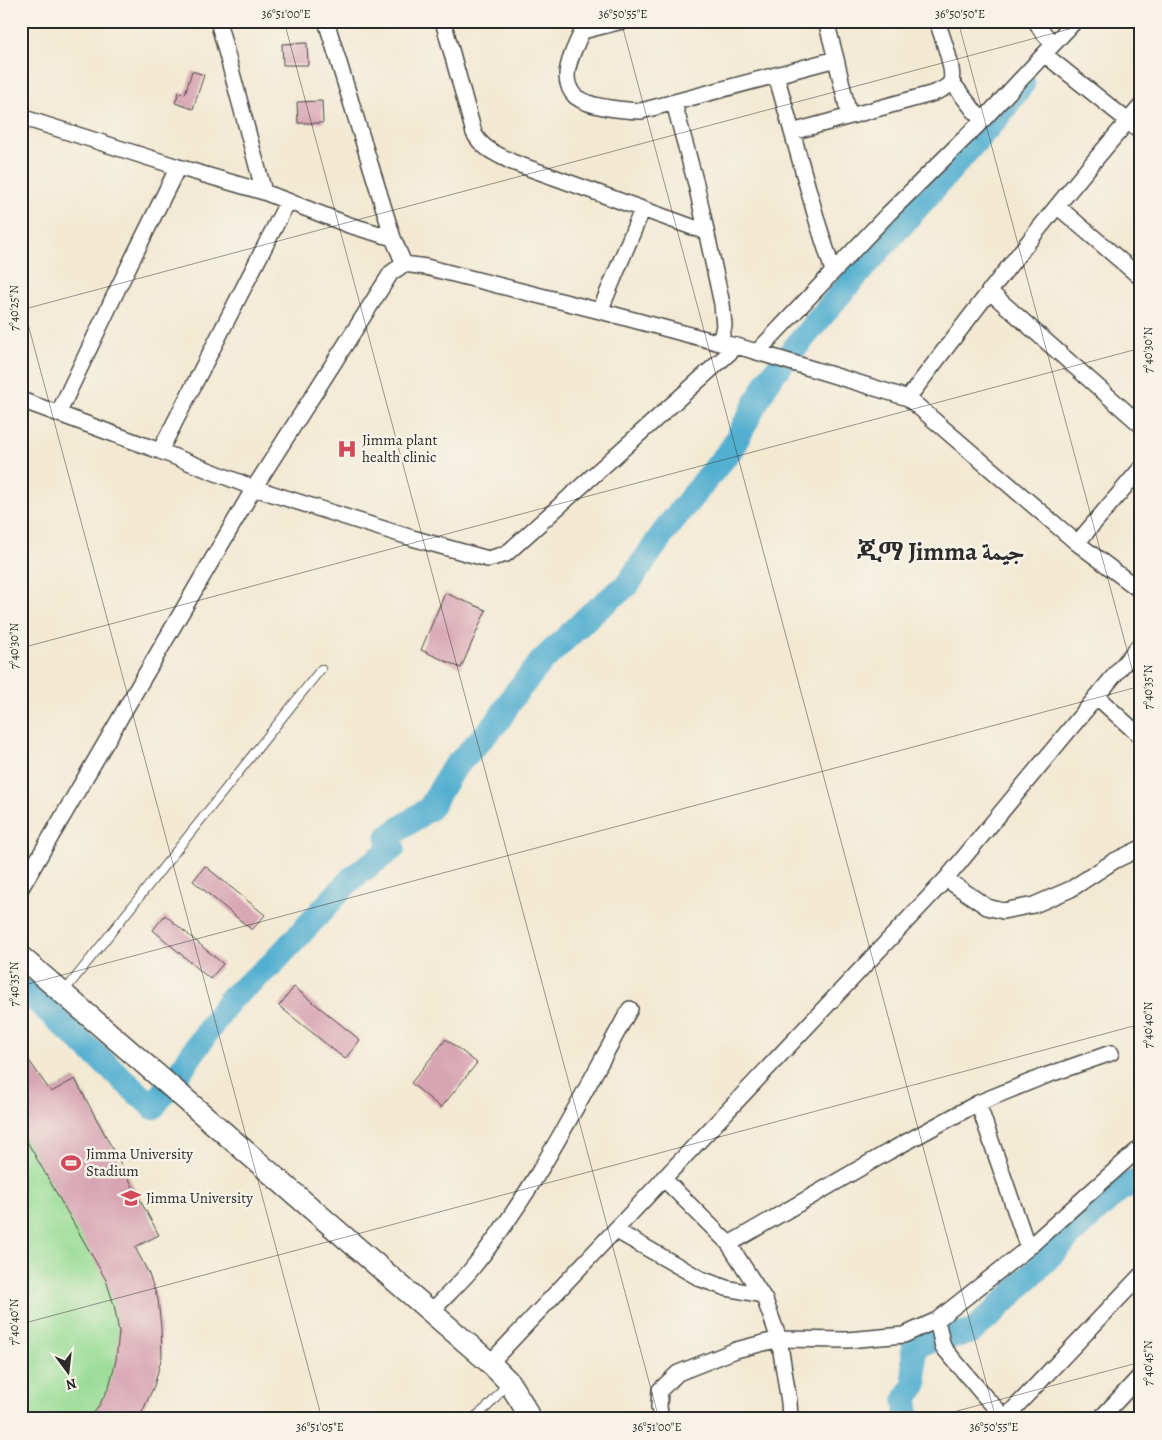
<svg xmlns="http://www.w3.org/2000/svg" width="1162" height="1440" font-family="Alegreya,Amiri,'Noto Serif Ethiopic',serif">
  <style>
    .green { fill: #97db94; stroke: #618360 }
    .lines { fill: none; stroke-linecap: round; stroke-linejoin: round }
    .river { stroke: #52afd0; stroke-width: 25 }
    .building { fill: #d7a4b2 }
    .lane-casing { stroke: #494844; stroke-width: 10 }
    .street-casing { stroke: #494844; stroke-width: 18 }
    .secondary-casing { stroke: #494844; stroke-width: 24 }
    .lane { stroke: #fff; stroke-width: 8 }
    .street { stroke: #fff; stroke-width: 15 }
    .secondary { stroke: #fff; stroke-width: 21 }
    .ticks { fill: none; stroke: #2b2b2b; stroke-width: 1; stroke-opacity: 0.45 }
    .labels { text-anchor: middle; stroke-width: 5; stroke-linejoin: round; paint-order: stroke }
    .poi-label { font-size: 15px; fill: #2b2b2b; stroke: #f7f3e8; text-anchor: start }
    .town-label { font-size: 25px; font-weight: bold; fill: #2b2b2b; stroke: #f7f3e8 }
    .neatline { fill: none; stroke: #2b2b2b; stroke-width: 2 }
    .ticks-label { font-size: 12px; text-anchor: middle; fill: #2b2b2b }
  </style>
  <rect width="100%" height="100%" fill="#f7f3e8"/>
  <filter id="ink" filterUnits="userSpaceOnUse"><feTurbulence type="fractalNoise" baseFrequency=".02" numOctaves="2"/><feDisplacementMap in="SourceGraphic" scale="10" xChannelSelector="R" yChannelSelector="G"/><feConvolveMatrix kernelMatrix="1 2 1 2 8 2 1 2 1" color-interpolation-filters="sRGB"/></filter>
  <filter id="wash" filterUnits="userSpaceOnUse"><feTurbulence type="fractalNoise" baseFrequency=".0096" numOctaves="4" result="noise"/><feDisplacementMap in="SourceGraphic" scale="20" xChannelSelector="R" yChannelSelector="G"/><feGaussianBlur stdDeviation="1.12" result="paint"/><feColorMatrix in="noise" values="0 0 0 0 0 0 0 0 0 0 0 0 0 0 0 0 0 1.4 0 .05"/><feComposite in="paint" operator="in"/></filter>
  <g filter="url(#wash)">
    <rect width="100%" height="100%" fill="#f3e9d3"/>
    <path class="green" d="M 21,1049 L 51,1092 L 75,1079 L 159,1235 L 135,1247 L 148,1272 L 139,1419 L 21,1419 Z"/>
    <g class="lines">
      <path class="river" d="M 21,990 L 27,992 L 153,1107 L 185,1064 L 230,999 L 272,964 L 352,878 L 393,848 L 388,837 L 430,808 L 452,770 L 498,721 L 514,695 L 541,662 L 590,615 L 627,585 L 669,525 L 732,448 L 769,379 L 834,301 L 999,115 L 1023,83
        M 907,1419 L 906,1398 L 915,1385 L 913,1345 L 971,1332 L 992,1314 L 1071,1235 L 1119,1190 L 1141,1178"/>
    </g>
    <g id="blocks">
      <path class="building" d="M 307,43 L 308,65 L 283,65 L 282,44 Z
        M 192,71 L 204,75 L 193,109 L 175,103 L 179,92 L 185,94 Z
        M 322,101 L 323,123 L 298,123 L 297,102 Z
        M 445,593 L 486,610 L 461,668 L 421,650 Z
        M 205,866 L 265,915 L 252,930 L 193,881 Z
        M 165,915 L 223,964 L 210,979 L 153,930 Z
        M 294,987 L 360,1040 L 345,1059 L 279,1006 Z
        M 446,1039 L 477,1063 L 441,1108 L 411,1083 Z
        M 21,1049 L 51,1092 L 75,1079 L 159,1235 L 135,1247 L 148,1272 L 158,1299 L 161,1327 L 162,1356 L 154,1386 L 139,1419 L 89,1419 L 97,1409 L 109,1387 L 116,1360 L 119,1332 L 114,1305 L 106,1280 L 21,1131 Z"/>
    </g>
  </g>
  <g filter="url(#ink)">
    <use href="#blocks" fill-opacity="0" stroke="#494844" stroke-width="1"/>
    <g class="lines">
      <defs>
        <path id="lane" d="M 63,993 L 321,669
          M 471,1419 C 488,1409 496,1398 507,1382"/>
        <path id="street" d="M 218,21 L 264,192
          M 326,21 L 393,238 L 404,264
          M 443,21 L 474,133 C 482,149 497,154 512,162 L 706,232
          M 587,21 C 580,37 567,60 567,76 C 567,83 570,92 576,97 C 591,108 623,110 641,111 L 836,59
          M 826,21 L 836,59 L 849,115
          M 1036,21 L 1041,30 L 1053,44
          M 583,31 L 622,21
          M 1044,54 L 1128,121 L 1141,133
          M 776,75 L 818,224 L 833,271
          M 951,81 L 982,121
          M 674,103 L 696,184 L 722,304 L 724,326 L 720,343
          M 21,117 L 178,167 L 264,192 L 349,225 L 393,238
          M 792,132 L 931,94 C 938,91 948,89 951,81 C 955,69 941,34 937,21
          M 1057,206 L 1141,278
          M 989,291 L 1141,425
          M 600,311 L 642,210
          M 757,352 L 888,214 L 982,121 L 1075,21
          M 908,398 C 983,299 1059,200 1141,106
          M 21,400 L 160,451 L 254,488 L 412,538 L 488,559 L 506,554 L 737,346
          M 58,414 L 119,286 L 178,167
          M 160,451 L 288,201
          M 1077,543 L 1141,468
          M 1096,696 L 1141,737
          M 946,879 L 987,907 L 1003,911 L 1034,905 L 1071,889 L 1114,861 L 1141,848
          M 21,888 L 254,488 L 391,273 L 404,264 L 426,267 L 600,311 L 720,343 L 737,346 L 908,398 L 1077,543 L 1141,591
          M 978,1103 L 1028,1248
          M 663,1178 L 729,1244 L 765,1300 L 779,1339 L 789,1402 L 790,1419
          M 615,1230 L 701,1279 L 726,1288 L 762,1295
          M 729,1244 L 888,1152 L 978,1103 L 1042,1077 L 1111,1053
          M 431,1312 C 444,1298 458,1285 470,1271 C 535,1192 580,1098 630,1009
          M 937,1320 L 943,1347 L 986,1398 L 1007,1419
          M 490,1363 L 946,879 L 1141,643
          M 1006,1417 L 1141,1275
          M 661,1419 L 659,1407 L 660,1390 L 678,1373 L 736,1350 L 779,1339 L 847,1340 L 904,1335 L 937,1320 L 1028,1248 L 1141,1147
          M 1100,1419 L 1141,1375"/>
        <path id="secondary" d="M 21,957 L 490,1363 L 508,1381 L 522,1403 L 530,1419"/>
      </defs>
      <use href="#lane" class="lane-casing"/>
      <use href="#street" class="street-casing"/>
      <use href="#secondary" class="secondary-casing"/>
      <use href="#lane" class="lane"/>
      <use href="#street" class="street"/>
      <use href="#secondary" class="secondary"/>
    </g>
  </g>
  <path class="ticks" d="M 284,21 L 659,1419M 621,21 L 996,1419M 958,21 L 1141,702M 21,298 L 322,1419M 21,310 L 1099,21M 21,648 L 1141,348M 21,986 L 1141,686M 21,1324 L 1141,1024M 927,1419 L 1141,1362"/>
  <defs>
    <symbol id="hospital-bare" viewBox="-9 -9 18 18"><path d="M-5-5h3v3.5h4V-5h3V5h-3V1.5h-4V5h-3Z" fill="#d1495b" stroke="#f7f3e8" stroke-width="2.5" paint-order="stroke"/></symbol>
    <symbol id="stadium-bare" viewBox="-9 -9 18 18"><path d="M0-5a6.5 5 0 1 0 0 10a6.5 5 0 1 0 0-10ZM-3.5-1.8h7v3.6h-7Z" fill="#d1495b" stroke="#f7f3e8" stroke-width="2.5" paint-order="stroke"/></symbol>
    <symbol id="university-bare" viewBox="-9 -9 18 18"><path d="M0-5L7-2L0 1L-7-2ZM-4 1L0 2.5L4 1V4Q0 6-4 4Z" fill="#d1495b" stroke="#f7f3e8" stroke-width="2.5" paint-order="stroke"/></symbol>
  </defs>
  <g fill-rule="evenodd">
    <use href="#hospital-bare" x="333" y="435" width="28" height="28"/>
    <use href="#stadium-bare" x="57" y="1149" width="28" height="28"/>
    <use href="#university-bare" x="117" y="1184" width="28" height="28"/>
  </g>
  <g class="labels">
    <g class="poi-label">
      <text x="362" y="445">Jimma plant<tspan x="362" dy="17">health clinic</tspan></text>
      <text x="86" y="1159">Jimma University<tspan x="86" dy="17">Stadium</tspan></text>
      <text x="146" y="1203">Jimma University</text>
    </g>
    <g class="town-label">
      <text x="941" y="560">ጂማ Jimma جيمة</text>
    </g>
  </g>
  <rect width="1162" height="1440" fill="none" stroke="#f7f3e8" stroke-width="55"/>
  <g transform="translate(68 1372) rotate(165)" stroke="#f7f3e8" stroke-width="4" paint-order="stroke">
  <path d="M0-4L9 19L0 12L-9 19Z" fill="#2b2b2b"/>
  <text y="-8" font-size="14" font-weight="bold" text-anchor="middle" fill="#2b2b2b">N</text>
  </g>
  <rect x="28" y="28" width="1106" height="1384" class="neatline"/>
  <g class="ticks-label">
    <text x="286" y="18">36°51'00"E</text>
    <text x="623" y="18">36°50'55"E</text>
    <text x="960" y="18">36°50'50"E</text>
    <text transform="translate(14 308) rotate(-90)" y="4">7°40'25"N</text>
    <text transform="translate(1148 350) rotate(-90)" y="4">7°40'30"N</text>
    <text transform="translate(14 646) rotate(-90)" y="4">7°40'30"N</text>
    <text transform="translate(1148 687) rotate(-90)" y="4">7°40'35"N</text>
    <text transform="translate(14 984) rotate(-90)" y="4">7°40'35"N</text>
    <text transform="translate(1148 1025) rotate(-90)" y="4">7°40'40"N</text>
    <text transform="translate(14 1322) rotate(-90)" y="4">7°40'40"N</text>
    <text transform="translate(1148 1363) rotate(-90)" y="4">7°40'45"N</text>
    <text x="320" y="1431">36°51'05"E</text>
    <text x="657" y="1431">36°51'00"E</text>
    <text x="994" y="1431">36°50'55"E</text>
  </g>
</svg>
